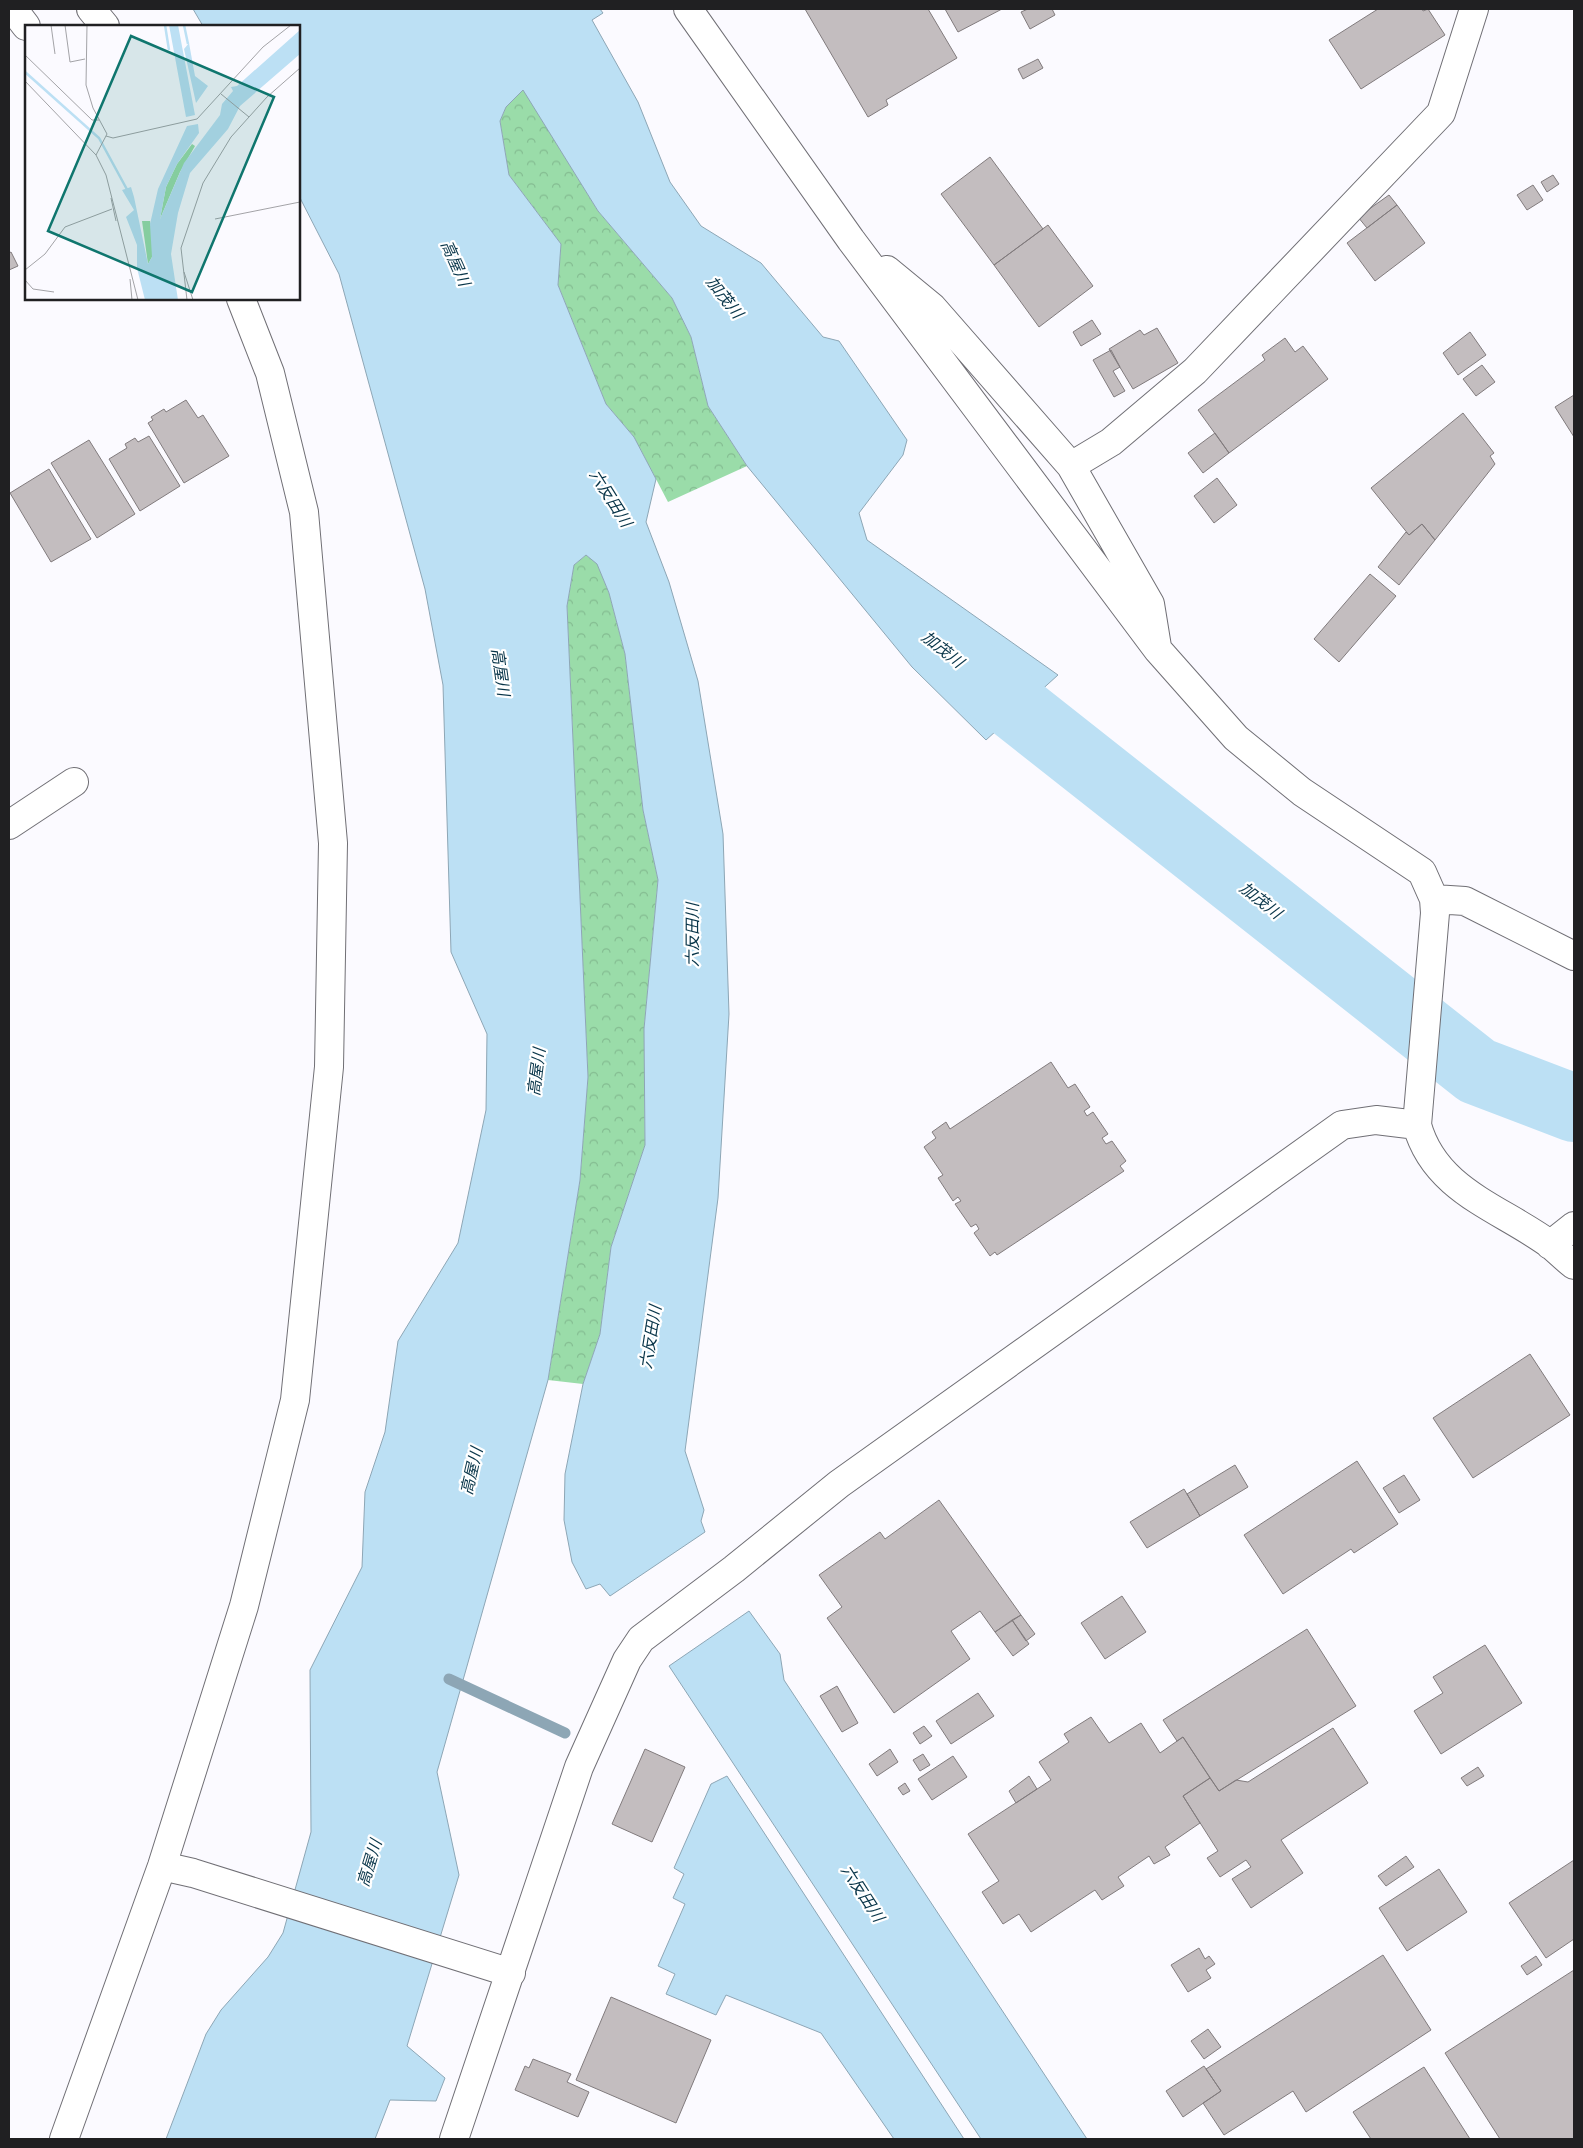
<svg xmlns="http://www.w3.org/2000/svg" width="1583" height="2148" font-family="'DM Sans','Noto Sans JP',sans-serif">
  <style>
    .forest { fill: url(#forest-crowns) }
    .water { fill: #bce0f4; stroke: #8da6b5 }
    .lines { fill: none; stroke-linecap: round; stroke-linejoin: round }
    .stream { stroke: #8da6b5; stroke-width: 11 }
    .river { stroke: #bce0f4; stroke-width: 68 }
    .building { fill: #c3bdbf; stroke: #817b7d }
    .minor-casing { stroke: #706f75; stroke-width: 30 }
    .minor { stroke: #fff; stroke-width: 28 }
    .labels { text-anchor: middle; stroke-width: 4.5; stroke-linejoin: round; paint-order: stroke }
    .water-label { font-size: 16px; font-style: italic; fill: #083549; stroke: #fff }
    .inset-river { fill: none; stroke: #bce0f4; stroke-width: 2.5 }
    .inset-road { fill: none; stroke: #a3a3a7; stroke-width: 1 }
    .view { fill: #0f766e; fill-opacity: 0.15; stroke: #0f766e; stroke-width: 2.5 }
    .inset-edge { fill: none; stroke: #202022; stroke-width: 2.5 }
  </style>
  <defs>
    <pattern id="forest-crowns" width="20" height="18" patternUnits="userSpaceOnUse" patternTransform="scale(1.25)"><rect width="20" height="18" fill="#9adca9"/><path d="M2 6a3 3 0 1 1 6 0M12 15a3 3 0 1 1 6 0" fill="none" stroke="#84bc91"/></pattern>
  </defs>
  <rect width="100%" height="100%" fill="#fbfaff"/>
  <path class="forest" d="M 523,89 L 598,211 L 672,298 L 691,337 L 708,406 L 747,466 L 668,502 L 634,437 L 606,404 L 558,285 L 561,244 L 509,175 L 500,121 L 506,107 Z
    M 586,555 L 597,563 L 609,593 L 625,654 L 643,810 L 658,880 L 644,1029 L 645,1145 L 611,1247 L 600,1334 L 583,1384 L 548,1380 L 580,1180 L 588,1077 L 567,606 L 574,565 Z"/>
  <path class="water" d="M 193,9 L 600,9 L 603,13 L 592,20 L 638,102 L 670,182 L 701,226 L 761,263 L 823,337 L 839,341 L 907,440 L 903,455 L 859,513 L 867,540 L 1058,675 L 986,740 L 912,667 L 747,466 L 708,406 L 691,337 L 672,298 L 598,211 L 523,90 L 506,107 L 500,121 L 509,175 L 561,244 L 558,285 L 606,404 L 634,437 L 656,479 L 646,522 L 669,582 L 698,681 L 723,834 L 729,1014 L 718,1198 L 685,1451 L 704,1510 L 701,1521 L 705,1532 L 610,1596 L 600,1584 L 586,1589 L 572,1562 L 564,1520 L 565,1474 L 583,1384 L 600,1334 L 611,1247 L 645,1145 L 644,1029 L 658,880 L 643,810 L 625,654 L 609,593 L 597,564 L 586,555 L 574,565 L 567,606 L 588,1077 L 580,1180 L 548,1380 L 437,1772 L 459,1875 L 407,2046 L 445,2078 L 436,2101 L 390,2100 L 375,2139 L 166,2139 L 206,2034 L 221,2010 L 268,1957 L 283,1933 L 311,1832 L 310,1670 L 362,1567 L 365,1492 L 385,1432 L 398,1341 L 458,1243 L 486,1110 L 487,1034 L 451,952 L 443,685 L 425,589 L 339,274 L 299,196 L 299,26 L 203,26 Z
    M 749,1611 L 780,1654 L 784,1680 L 1087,2139 L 981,2139 L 669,1666 Z
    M 727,1776 L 964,2139 L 894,2139 L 821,2033 L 726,1995 L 716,2015 L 666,1994 L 675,1974 L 658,1966 L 685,1904 L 673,1898 L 684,1874 L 674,1868 L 711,1784 Z"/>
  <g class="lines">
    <path class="stream" d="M 449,1679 L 565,1733"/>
    <path class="river" d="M 947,653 L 1477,1071 L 1574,1108"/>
  </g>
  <path class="building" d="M 805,9 L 928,9 L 957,58 L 886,100 L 888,105 L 868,117 Z
    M 945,9 L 1002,9 L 958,32 Z
    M 1028,9 L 1052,9 L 1055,15 L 1030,29 L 1021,12 Z
    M 1378,9 L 1422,9 L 1423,11 L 1428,9 L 1445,35 L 1361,89 L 1329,40 Z
    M 1038,59 L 1043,68 L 1023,79 L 1018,69 Z
    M 990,157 L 1043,229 L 994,265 L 941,194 Z
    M 1553,175 L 1559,184 L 1547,192 L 1541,182 Z
    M 1533,185 L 1543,200 L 1527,210 L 1517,195 Z
    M 1389,195 L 1397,205 L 1367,228 L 1358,217 Z
    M 1397,205 L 1425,243 L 1375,281 L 1347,243 Z
    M 1048,225 L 1093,286 L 1039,327 L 994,265 Z
    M 11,252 L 18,266 L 9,270 L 9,253 Z
    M 1092,320 L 1101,334 L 1081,346 L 1073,332 Z
    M 1157,328 L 1178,363 L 1133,389 L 1109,349 L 1140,330 L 1144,335 Z
    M 1470,332 L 1486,355 L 1458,375 L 1443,353 Z
    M 1285,338 L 1295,352 L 1303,346 L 1328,379 L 1229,453 L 1198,410 L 1265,360 L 1262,355 Z
    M 1111,350 L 1120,367 L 1113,371 L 1125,391 L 1114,397 L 1093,360 Z
    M 1482,365 L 1495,382 L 1476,396 L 1463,379 Z
    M 1574,395 L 1574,437 L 1555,407 Z
    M 186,400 L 198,418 L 203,415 L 229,456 L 184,483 L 148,423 L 153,420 L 151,417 L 164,409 L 166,412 Z
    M 1463,413 L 1494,453 L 1490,456 L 1495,464 L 1435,540 L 1422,524 L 1409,535 L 1371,488 Z
    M 1215,433 L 1229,453 L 1203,473 L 1188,453 Z
    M 149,436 L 180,486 L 140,511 L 109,459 L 127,448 L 125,444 L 135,438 L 138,442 Z
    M 89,440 L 135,514 L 97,538 L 51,463 Z
    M 49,469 L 91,539 L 51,562 L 10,493 Z
    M 1217,478 L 1237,505 L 1214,523 L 1194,496 Z
    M 1422,524 L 1435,540 L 1399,585 L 1378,567 L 1406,532 L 1409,535 Z
    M 1370,574 L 1396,596 L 1339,662 L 1314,639 Z
    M 1051,1062 L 1068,1088 L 1075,1084 L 1090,1107 L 1084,1111 L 1087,1116 L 1093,1112 L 1108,1134 L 1102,1138 L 1106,1144 L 1112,1141 L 1126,1161 L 1120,1166 L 1124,1171 L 997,1255 L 995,1252 L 990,1256 L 974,1233 L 979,1229 L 976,1224 L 971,1227 L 955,1204 L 961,1201 L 958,1197 L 953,1201 L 938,1178 L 943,1175 L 924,1147 L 936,1138 L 932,1132 L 946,1122 L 950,1129 Z
    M 1530,1354 L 1570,1415 L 1473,1478 L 1433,1418 Z
    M 1357,1461 L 1398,1524 L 1354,1553 L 1351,1549 L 1283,1594 L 1244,1535 Z
    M 1235,1465 L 1248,1487 L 1200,1516 L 1187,1494 Z
    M 1404,1475 L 1420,1500 L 1399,1513 L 1383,1488 Z
    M 1184,1489 L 1200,1516 L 1147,1548 L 1130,1522 Z
    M 939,1500 L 1021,1615 L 995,1632 L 980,1611 L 951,1631 L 970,1659 L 894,1713 L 827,1618 L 842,1607 L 819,1575 L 880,1532 L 885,1539 Z
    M 1122,1596 L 1146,1632 L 1105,1659 L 1081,1623 Z
    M 1021,1615 L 1035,1634 L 1026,1641 L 1012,1620 Z
    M 1012,1620 L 1029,1644 L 1013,1656 L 995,1632 Z
    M 1307,1629 L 1356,1706 L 1219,1791 L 1183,1737 L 1177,1741 L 1163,1720 Z
    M 1485,1645 L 1522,1703 L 1441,1754 L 1414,1711 L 1443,1693 L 1433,1677 Z
    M 837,1686 L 858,1723 L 842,1732 L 820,1696 Z
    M 978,1693 L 994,1716 L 951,1744 L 936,1721 Z
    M 1091,1717 L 1109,1743 L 1141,1723 L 1160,1753 L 1183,1737 L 1210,1778 L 1183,1796 L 1200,1823 L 1165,1847 L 1170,1855 L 1154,1864 L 1149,1856 L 1118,1877 L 1124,1886 L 1102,1900 L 1095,1890 L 1031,1932 L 1019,1914 L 1003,1924 L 982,1892 L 999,1881 L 968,1834 L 1051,1780 L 1039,1762 L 1069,1742 L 1064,1734 Z
    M 924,1726 L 932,1736 L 920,1744 L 913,1733 Z
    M 1333,1728 L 1368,1783 L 1281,1840 L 1303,1873 L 1251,1908 L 1232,1879 L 1251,1867 L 1246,1860 L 1220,1877 L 1207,1858 L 1218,1851 L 1183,1796 L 1210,1778 L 1219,1791 L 1236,1780 L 1248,1782 Z
    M 645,1749 L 685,1767 L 652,1842 L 612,1824 Z
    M 890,1749 L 898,1762 L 877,1776 L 869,1764 Z
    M 923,1754 L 930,1765 L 920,1771 L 913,1760 Z
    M 953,1756 L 967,1777 L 932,1800 L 918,1779 Z
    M 1478,1767 L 1484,1776 L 1467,1786 L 1461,1778 Z
    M 1029,1776 L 1037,1789 L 1016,1803 L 1009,1791 Z
    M 905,1783 L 910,1791 L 903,1795 L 898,1788 Z
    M 1406,1856 L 1414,1867 L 1386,1886 L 1378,1876 Z
    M 1574,1860 L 1574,1939 L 1546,1958 L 1509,1903 Z
    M 1439,1869 L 1467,1912 L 1407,1951 L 1379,1908 Z
    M 1199,1948 L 1205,1959 L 1209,1956 L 1215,1964 L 1206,1970 L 1211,1978 L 1188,1992 L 1171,1965 Z
    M 1383,1955 L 1431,2030 L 1306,2112 L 1293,2091 L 1224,2135 L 1203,2103 L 1221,2091 L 1206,2069 Z
    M 1536,1956 L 1542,1965 L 1527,1975 L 1521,1966 Z
    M 1574,1970 L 1574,2139 L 1500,2139 L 1445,2053 Z
    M 611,1997 L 711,2040 L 676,2123 L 576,2080 Z
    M 1208,2029 L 1221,2047 L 1204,2059 L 1191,2041 Z
    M 533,2059 L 571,2074 L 567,2082 L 589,2092 L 578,2117 L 515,2090 L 525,2066 L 529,2068 Z
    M 1204,2066 L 1221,2091 L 1183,2117 L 1166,2091 Z
    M 1424,2067 L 1470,2139 L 1371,2139 L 1353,2112 Z"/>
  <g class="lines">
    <defs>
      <path id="minor" d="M 13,9 L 26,26
        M 91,9 L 105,26
        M 688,9 L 851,240 L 1158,650 L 1236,738 L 1302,792 L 1422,872 L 1434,899 L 1435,913 L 1417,1125 C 1435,1191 1501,1208 1551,1245 C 1559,1252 1566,1259 1574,1265
        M 887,270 L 932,307 L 1071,466 L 1150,604 L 1157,647
        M 1071,466 L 1111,442 L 1195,371 L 1441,113 L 1474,9
        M 9,825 L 74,782
        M 1434,899 L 1465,901 L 1574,956
        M 1550,1245 L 1574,1226
        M 162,1866 L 193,1873 L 511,1973
        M 64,2139 L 162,1866 L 244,1606 L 295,1400 L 329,1067 L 333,843 L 304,512 L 270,373 L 241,299
        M 454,2139 L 579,1767 L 627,1660 L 641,1639 L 734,1569 L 839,1484 L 1342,1125 L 1376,1120 L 1417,1125"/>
    </defs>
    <use href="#minor" class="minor-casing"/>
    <use href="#minor" class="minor"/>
  </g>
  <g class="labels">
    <g class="water-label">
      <text transform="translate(456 263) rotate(66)" y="6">高屋川</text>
      <text transform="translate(725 297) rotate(52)" y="6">加茂川</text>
      <text transform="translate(611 498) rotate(58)" y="6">六反田川</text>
      <text transform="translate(943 649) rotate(38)" y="6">加茂川</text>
      <text transform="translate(501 672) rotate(82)" y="6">高屋川</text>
      <text transform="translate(1261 900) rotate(38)" y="6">加茂川</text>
      <text transform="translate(692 935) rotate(-90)" y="6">六反田川</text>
      <text transform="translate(536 1072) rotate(-83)" y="6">高屋川</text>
      <text transform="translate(650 1337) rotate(-81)" y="6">六反田川</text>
      <text transform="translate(471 1471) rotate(-77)" y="6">高屋川</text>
      <text transform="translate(369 1863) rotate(-73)" y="6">高屋川</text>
      <text transform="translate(863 1893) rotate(57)" y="6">六反田川</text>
    </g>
  </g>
  <g transform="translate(25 25)">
    <rect width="275" height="275" fill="#fbfaff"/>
    <path d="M 167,119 L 170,121 L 155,147 L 135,194 L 141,162 L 152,139 ZM 117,196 L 125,196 L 127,207 L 127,232 L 123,239 Z" fill="#9adca9"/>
    <path d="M 144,0 L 153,0 L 170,90 L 161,92 ZM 275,5 L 275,29 L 215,81 L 203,104 L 165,148 L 153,188 L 146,229 L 153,275 L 120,275 L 112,243 L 112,220 L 101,192 L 109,185 L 97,165 L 106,162 L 109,172 L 123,239 L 127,232 L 125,199 L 133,164 L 162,101 L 173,99 L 174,108 L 152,139 L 141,162 L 135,194 L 159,138 L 195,90 L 197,79 L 208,66 L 206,62 L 212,61 ZM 164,18 L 170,51 L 183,61 L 171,78 L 159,24 Z" fill="#bce0f4"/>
    <path class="inset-river" d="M 140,0 L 144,25M 159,0 L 163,19M 0,47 L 74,113 L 105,170"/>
    <path class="inset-road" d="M 26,0 L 30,29M 40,0 L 45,37 L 60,34M 62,0 L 61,60 L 68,83 L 82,109 L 71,130M 0,30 L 67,95 L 74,95M 0,56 L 71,130 L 81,150 L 113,275M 196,69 L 224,92M 81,111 L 88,113 L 172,94 L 238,22 L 266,0M 86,173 L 91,196M 190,194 L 275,177M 0,245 L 20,229 L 40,202 L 87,184M 159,247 L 168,275M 105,254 L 107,275M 0,255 L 8,264 L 29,267M 162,275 L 156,223 L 178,158 L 206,112 L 242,72 L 275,43"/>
    <path class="view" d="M 106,11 L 249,72 L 167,267 L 23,206 Z"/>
    <rect width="275" height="275" class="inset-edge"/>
  </g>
  <rect width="1583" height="2148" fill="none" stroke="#202022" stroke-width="20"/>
</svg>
